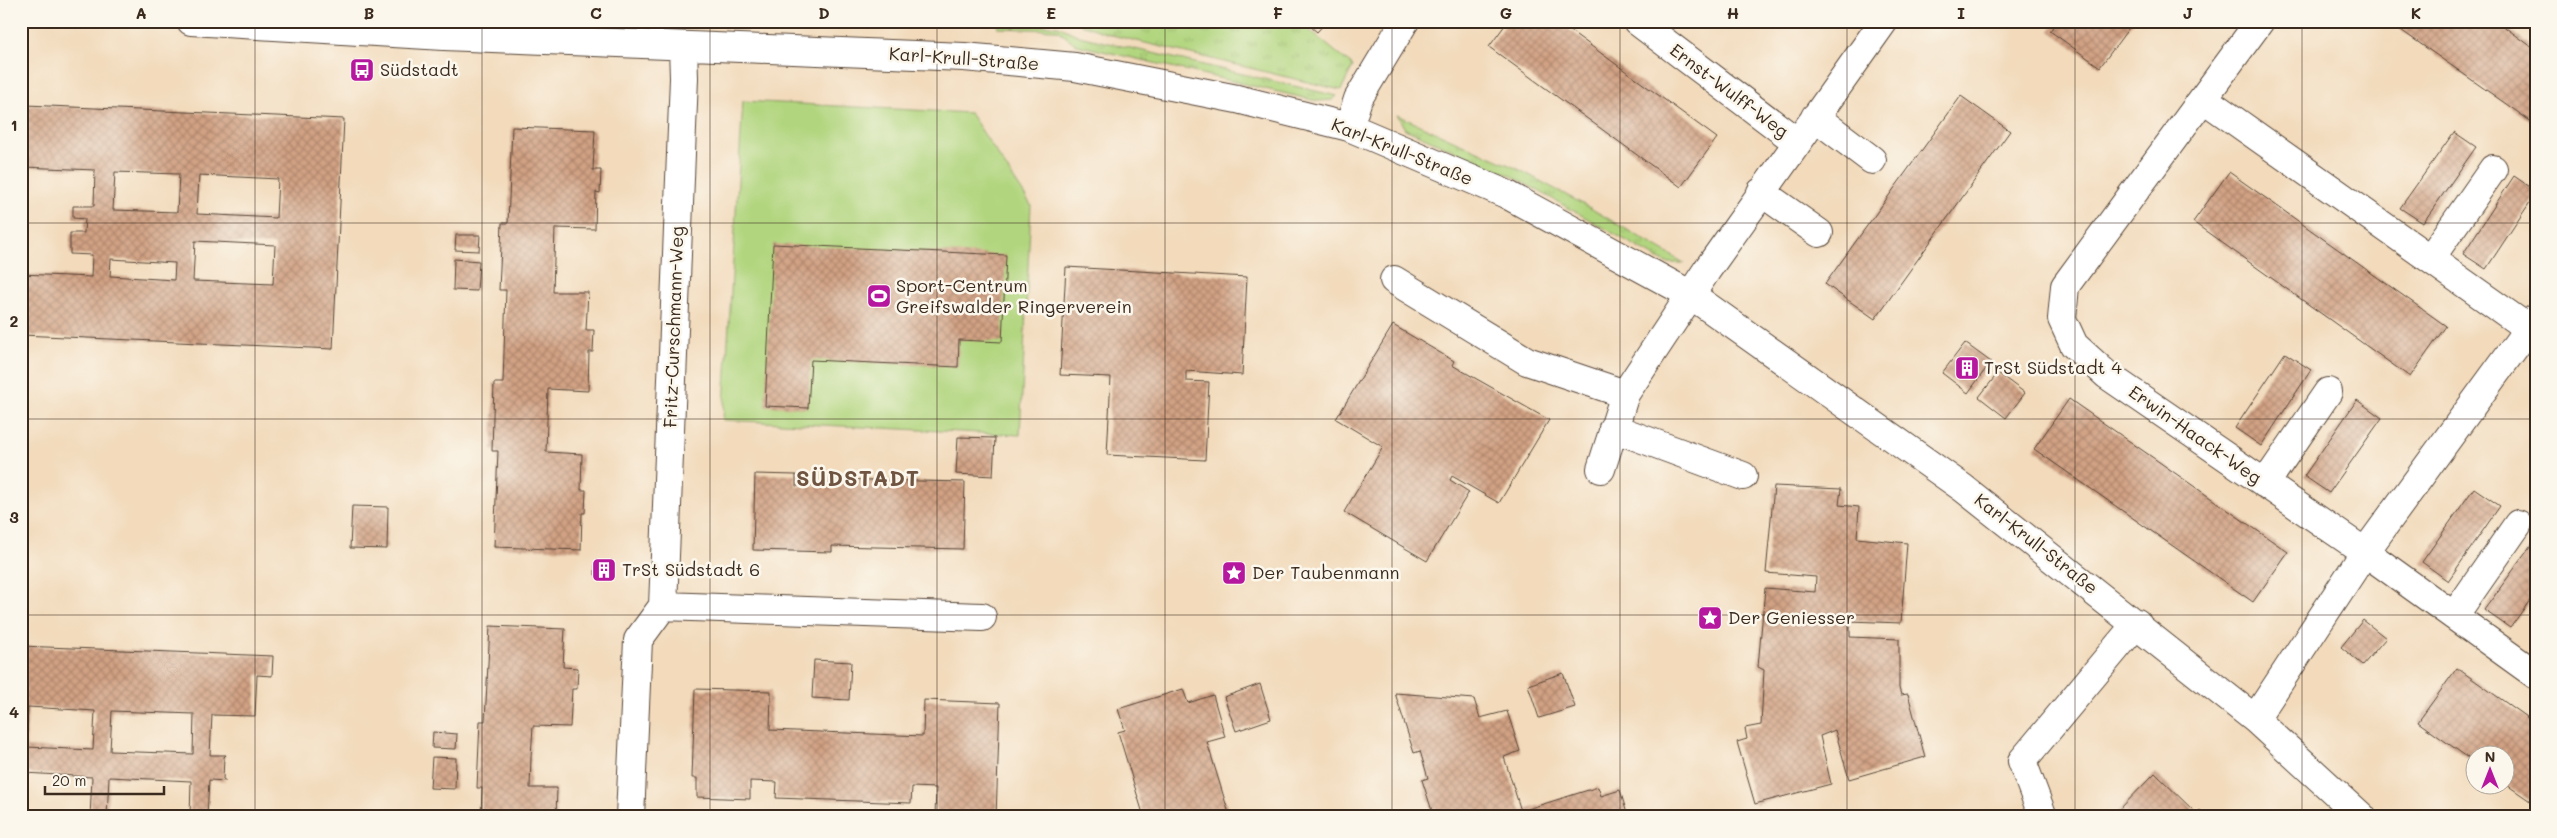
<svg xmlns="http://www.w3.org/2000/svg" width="2557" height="838" font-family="Mali,sans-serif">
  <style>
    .grass { fill: url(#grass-tufts); stroke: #76804e }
    .pitch { fill: #b1d57e; stroke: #76804e }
    .building { fill: url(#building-cross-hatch); fill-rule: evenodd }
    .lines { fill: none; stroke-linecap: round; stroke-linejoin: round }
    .minor-casing { stroke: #564436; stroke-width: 30 }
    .minor { stroke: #fff; stroke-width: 28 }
    .grid { fill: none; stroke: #3b2a1e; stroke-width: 1; stroke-opacity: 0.55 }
    .labels { text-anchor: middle; stroke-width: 5; stroke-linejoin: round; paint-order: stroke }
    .street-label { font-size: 18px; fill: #3b2a1e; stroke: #fbf7ec }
    .poi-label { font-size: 18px; fill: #3b2a1e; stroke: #fbf7ec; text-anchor: start }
    .district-label { font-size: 22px; font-weight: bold; letter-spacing: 1px; fill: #705442; stroke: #fbf7ec }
    .neatline { fill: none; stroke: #3b2a1e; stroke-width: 2 }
    .grid-label { font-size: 16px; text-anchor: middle; font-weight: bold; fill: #3b2a1e }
  </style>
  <defs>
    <pattern id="grass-tufts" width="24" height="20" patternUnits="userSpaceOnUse" patternTransform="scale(1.25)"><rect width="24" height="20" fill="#b1d57e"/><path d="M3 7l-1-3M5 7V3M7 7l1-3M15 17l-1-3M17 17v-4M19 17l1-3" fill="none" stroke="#99b76c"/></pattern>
    <pattern id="building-cross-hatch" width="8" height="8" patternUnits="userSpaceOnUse" patternTransform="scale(1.25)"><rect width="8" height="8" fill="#d2a284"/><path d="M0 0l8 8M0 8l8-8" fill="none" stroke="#ac846b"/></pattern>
  </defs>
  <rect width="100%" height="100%" fill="#fbf7ec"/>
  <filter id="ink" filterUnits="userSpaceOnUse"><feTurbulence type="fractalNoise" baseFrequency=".02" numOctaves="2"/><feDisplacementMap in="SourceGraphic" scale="10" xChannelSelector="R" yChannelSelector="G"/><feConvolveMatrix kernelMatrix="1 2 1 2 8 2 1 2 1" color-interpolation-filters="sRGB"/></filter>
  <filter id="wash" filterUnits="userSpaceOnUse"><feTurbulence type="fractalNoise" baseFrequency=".0096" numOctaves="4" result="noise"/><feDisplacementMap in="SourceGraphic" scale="20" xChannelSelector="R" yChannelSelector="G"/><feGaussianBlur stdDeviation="1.12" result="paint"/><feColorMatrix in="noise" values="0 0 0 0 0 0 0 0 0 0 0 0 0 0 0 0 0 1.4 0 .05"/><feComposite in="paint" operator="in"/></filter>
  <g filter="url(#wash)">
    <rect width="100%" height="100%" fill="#f2dabb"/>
    <path class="grass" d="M 1072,21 L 1298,21 L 1353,66 L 1341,90 L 1112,35 Z
      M 998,24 L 1058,26 L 1079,36 L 1337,96 L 1333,100 L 1317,101 L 1077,45 L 1057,30 L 998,28 Z
      M 1397,115 L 1518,169 L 1590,208 L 1684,263 L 1666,263 L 1512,176 L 1405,129 Z"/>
    <path class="pitch" d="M 743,101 L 970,113 L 1031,205 L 1020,435 L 723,420 Z"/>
    <g id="blocks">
      <path class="building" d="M 1304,21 L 1327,21 L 1317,32 Z
        M 1508,21 L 1557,21 L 1717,138 L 1681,187 L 1489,47 Z
        M 2057,21 L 2134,21 L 2100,67 L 2050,31 Z
        M 2388,21 L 2496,21 L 2506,28 L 2536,50 L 2536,125 Z
        M 1961,96 L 2010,131 L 1875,319 L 1825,284 Z
        M 26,105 L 344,119 L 333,349 L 21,335 L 21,274 L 91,277 L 92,255 L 70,254 L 70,233 L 84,233 L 85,219 L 73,218 L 73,206 L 94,206 L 95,170 L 23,167 ZM 115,172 L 179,174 L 177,212 L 113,210 ZM 199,175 L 278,179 L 276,218 L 197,214 ZM 195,241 L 275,245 L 273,284 L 193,281 ZM 111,259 L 175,263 L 174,280 L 110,276 Z
        M 512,127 L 595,130 L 593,170 L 601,170 L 600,193 L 596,192 L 595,229 L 555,228 L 553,292 L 588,292 L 586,330 L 594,330 L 593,352 L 589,352 L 588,391 L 548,389 L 546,452 L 582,454 L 581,490 L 586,490 L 585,513 L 582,513 L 581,550 L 494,547 L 498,451 L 492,451 L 494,383 L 503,383 L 506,290 L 499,290 L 502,223 L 508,223 Z
        M 2454,132 L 2476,147 L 2423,223 L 2400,208 Z
        M 2229,172 L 2446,326 L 2410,377 L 2193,222 Z
        M 2514,176 L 2536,191 L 2536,193 L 2486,269 L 2463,254 Z
        M 456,235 L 480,235 L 479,251 L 455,250 Z
        M 773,244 L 1006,255 L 1002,342 L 959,340 L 958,367 L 811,360 L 808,408 L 765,406 Z
        M 454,259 L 479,261 L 477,291 L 453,290 Z
        M 1066,267 L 1247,277 L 1242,375 L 1186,371 L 1186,381 L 1209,382 L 1205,460 L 1107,455 L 1111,377 L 1060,375 Z
        M 1393,325 L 1454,361 L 1452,365 L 1549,420 L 1499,503 L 1452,476 L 1450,480 L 1469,492 L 1427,561 L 1344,512 L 1383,447 L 1336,419 Z
        M 1965,343 L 1991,362 L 1968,393 L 1942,373 Z
        M 2285,353 L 2311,370 L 2261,446 L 2235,428 Z
        M 1998,373 L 2025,393 L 2006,418 L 1979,397 Z
        M 2069,399 L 2288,552 L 2253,602 L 2034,449 Z
        M 2357,400 L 2382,418 L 2329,493 L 2304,476 Z
        M 958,437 L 995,438 L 993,476 L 956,474 Z
        M 755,474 L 796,475 L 796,486 L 830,486 L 830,479 L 965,482 L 963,549 L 832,546 L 832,552 L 753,550 Z
        M 1774,486 L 1841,489 L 1839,505 L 1859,507 L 1857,538 L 1907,543 L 1901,623 L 1850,621 L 1850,637 L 1899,639 L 1899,688 L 1901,695 L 1908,694 L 1925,757 L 1849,779 L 1835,730 L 1820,736 L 1831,784 L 1755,804 L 1737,742 L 1747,739 L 1745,728 L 1761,725 L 1764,670 L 1758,667 L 1765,588 L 1815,592 L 1816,577 L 1766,573 Z
        M 2474,488 L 2500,506 L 2448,581 L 2422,562 Z
        M 352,506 L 388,507 L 387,549 L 350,548 Z
        M 2536,539 L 2536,592 L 2510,628 L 2484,610 Z
        M 595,565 L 614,565 L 614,575 L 595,575 Z
        M 2363,620 L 2386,638 L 2363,665 L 2341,647 Z
        M 490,626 L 565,629 L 563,667 L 578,668 L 577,689 L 572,689 L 570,727 L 533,726 L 531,757 L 530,788 L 557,788 L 556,817 L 481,817 L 482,788 L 477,788 L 480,721 L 485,721 Z
        M 21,646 L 273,656 L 272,676 L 257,675 L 255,716 L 212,715 L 210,755 L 226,755 L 224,757 L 223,779 L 226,781 L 209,780 L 207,817 L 190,817 L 191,781 L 109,777 L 107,817 L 90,817 L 92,777 L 25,773 L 23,814 L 65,817 L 21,817 ZM 28,707 L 95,711 L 93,750 L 26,747 ZM 112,711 L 194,714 L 193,754 L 110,751 Z
        M 814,660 L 851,662 L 849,700 L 812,698 Z
        M 2457,668 L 2536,724 L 2536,805 L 2504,783 L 2504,756 L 2474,756 L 2474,762 L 2418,722 Z
        M 1563,673 L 1575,707 L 1539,718 L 1528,685 Z
        M 1260,684 L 1271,719 L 1236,731 L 1224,697 Z
        M 695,689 L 771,691 L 770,730 L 923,736 L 924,700 L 1000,703 L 996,817 L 935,817 L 936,788 L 912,787 L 911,803 L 776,798 L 777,782 L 750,781 L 750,799 L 697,797 L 697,778 L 692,778 Z
        M 1183,689 L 1188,703 L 1213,695 L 1225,737 L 1207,742 L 1230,817 L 1150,817 L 1150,815 L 1144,817 L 1118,732 L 1125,730 L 1118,709 Z
        M 1395,693 L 1474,699 L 1480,718 L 1507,711 L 1520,751 L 1504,757 L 1521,811 L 1598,787 L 1601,796 L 1620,790 L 1628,817 L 1434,817 L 1422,780 L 1428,778 L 1420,751 L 1414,753 Z
        M 433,732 L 457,734 L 456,749 L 432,748 Z
        M 432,757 L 456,758 L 455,789 L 430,788 Z
        M 2155,773 L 2197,814 L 2200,811 L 2206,817 L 2112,817 Z"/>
    </g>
  </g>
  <g filter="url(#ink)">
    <use href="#blocks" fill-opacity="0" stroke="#564436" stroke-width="1"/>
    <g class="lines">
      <defs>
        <path id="minor" d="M 191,21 L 444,36 L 964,57 L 1075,67 L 1237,99 L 1349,127 L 1506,194 L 1691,295 L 1963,488 L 2255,719 L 2362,817
          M 1637,21 L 1797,142
          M 2260,21 L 2065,286 L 2062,319 L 2074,345 L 2107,375 L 2365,552 L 2536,675
          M 2204,99 L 2536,334
          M 1815,117 L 1872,160
          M 1349,127 L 1358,99 L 1405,21
          M 1761,192 L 1819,233
          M 2430,259 L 2493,169
          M 1394,280 L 1527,361 L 1625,394
          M 1613,428 L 1743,476
          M 1601,469 L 1625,394 L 1707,270 L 1884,21
          M 2265,484 L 2328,392
          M 663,606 L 982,617
          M 2454,616 L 2518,524
          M 2255,719 L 2365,552 L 2536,318
          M 630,817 L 638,640 L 663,606 L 684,78 L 683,47
          M 2043,817 L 2022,761 L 2137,623"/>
      </defs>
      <use href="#minor" class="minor-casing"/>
      <use href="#minor" class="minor"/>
    </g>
  </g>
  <path class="grid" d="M 255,21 L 255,817M 482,21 L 482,817M 710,21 L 710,817M 937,21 L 937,817M 1165,21 L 1165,817M 1392,21 L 1392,817M 1620,21 L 1620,817M 1847,21 L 1847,817M 2075,21 L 2075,817M 2302,21 L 2302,817M 21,223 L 2536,223M 21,419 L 2536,419M 21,615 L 2536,615"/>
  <defs>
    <symbol id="bus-square" viewBox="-11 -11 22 22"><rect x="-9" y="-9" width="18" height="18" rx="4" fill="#b5179e" stroke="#fbf7ec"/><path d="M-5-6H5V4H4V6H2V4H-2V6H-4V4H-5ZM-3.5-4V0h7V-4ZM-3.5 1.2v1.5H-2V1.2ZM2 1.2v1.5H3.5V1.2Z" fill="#fff"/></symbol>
    <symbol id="stadium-square" viewBox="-11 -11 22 22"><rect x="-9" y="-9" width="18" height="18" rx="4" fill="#b5179e" stroke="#fbf7ec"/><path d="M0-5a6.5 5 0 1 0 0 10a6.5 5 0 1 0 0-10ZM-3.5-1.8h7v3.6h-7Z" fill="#fff"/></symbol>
    <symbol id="building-square" viewBox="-11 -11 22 22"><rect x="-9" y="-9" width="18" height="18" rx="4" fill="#b5179e" stroke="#fbf7ec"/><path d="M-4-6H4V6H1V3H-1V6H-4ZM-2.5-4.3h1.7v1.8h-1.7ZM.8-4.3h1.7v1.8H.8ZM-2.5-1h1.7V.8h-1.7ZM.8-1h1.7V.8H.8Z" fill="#fff"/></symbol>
    <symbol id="sight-square" viewBox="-11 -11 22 22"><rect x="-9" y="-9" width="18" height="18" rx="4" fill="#b5179e" stroke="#fbf7ec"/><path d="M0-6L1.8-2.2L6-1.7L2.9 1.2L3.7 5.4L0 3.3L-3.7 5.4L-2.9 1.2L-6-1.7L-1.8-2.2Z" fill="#fff"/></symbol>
  </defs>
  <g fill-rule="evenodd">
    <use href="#bus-square" x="348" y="56" width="28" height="28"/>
    <use href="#stadium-square" x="865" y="282" width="28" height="28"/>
    <use href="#building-square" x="1953" y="354" width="28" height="28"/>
    <use href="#building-square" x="590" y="556" width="28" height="28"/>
    <use href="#sight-square" x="1220" y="559" width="28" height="28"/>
    <use href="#sight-square" x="1696" y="604" width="28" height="28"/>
  </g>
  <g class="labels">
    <g class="street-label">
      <text transform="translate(964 59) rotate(4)" y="6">Karl-Krull-Straße</text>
      <text transform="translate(1729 91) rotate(37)" y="6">Ernst-Wulff-Weg</text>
      <text transform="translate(1402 152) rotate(22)" y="6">Karl-Krull-Straße</text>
      <text transform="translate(674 327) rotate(-88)" y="6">Fritz-Curschmann-Weg</text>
      <text transform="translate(2195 435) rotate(35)" y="6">Erwin-Haack-Weg</text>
      <text transform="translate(2036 544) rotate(38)" y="6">Karl-Krull-Straße</text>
    </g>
    <g class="poi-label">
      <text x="380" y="76">Südstadt</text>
      <text x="896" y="292">Sport-Centrum<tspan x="896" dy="21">Greifswalder Ringerverein</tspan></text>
      <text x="1984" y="374">TrSt Südstadt 4</text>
      <text x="622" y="576">TrSt Südstadt 6</text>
      <text x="1252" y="579">Der Taubenmann</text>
      <text x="1728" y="624">Der Geniesser</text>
    </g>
    <g class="district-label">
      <text x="858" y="486">SÜDSTADT</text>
    </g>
  </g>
  <rect width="2557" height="838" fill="none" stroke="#fbf7ec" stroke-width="55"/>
  <g transform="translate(2490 770)"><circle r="24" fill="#fbf7ec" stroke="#aea59a"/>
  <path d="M0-4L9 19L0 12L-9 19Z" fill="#b5179e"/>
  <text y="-8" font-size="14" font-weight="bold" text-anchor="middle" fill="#3b2a1e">N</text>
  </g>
  <path d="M45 786v8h119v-8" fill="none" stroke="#3b2a1e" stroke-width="2.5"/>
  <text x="52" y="786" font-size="15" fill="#3b2a1e" stroke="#fbf7ec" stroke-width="4" paint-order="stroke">20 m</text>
  <rect x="28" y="28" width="2502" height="782" class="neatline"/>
  <g class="grid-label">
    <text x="141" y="19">A</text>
    <text x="369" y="19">B</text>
    <text x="596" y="19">C</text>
    <text x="824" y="19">D</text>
    <text x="1051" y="19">E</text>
    <text x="1278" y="19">F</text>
    <text x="1506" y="19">G</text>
    <text x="1733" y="19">H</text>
    <text x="1961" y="19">I</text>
    <text x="2188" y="19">J</text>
    <text x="2416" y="19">K</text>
    <text x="14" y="131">1</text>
    <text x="14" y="327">2</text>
    <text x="14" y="523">3</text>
    <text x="14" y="718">4</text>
  </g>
</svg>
